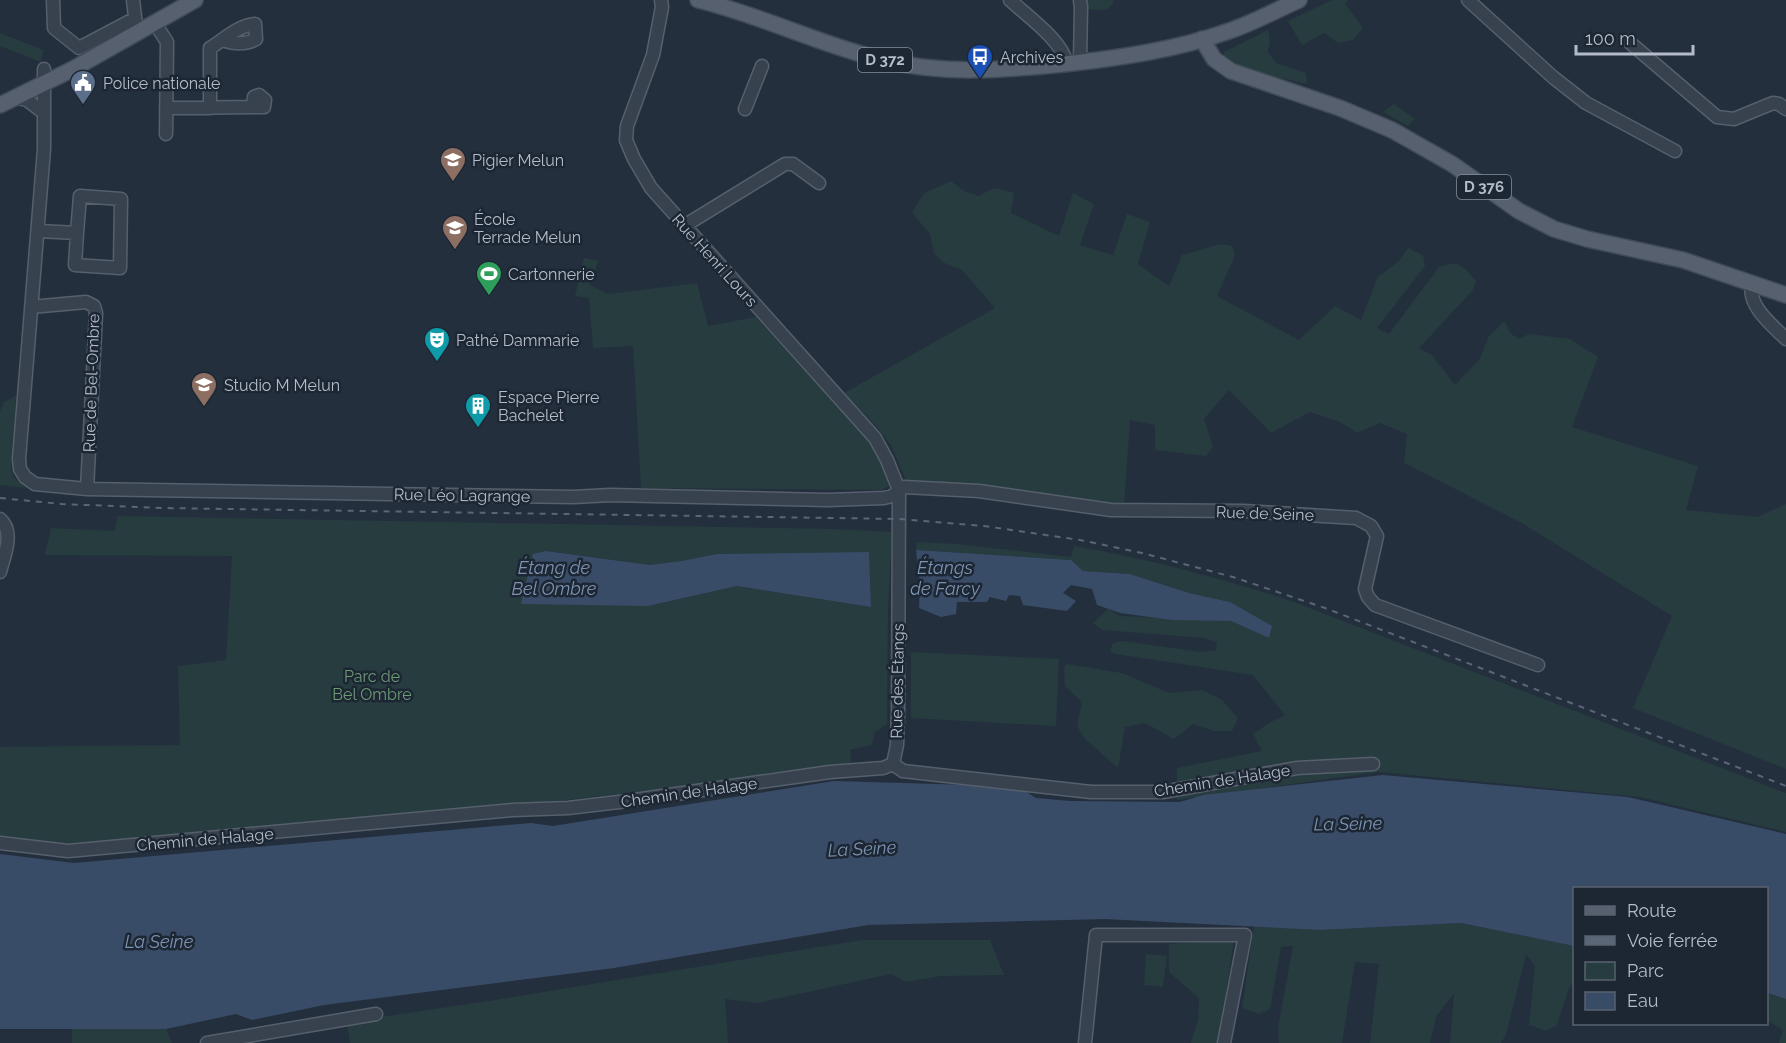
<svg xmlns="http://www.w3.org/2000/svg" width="1786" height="1043" font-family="Raleway,sans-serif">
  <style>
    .green { fill: #263c3f; fill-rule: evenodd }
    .water { fill: #394c67 }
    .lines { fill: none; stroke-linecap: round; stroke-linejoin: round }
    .minor-casing { stroke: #565f6c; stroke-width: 15 }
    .major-casing { stroke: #414a57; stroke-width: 18 }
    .minor { stroke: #38414e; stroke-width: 12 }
    .major { stroke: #56606e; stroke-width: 15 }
    .rail { stroke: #5a6575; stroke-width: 2; stroke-dasharray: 6 6; stroke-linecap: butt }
    .labels { text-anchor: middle; stroke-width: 5; stroke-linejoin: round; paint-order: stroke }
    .shield { fill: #1d2633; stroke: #878f9c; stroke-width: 1.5 }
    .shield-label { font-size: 15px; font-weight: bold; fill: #b4bcc9 }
    .poi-label { font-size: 16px; fill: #b4bcc9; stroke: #1d2633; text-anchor: start }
    .street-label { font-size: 16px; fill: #b4bcc9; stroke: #1d2633 }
    .park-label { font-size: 16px; fill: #6b9a76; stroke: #1d2633 }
    .water-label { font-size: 18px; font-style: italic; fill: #7c92b1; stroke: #1d2633 }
  </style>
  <rect width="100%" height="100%" fill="#242f3e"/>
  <path class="green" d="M 1080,0 L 1114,0 C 1110,14 1096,10 1085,8 Z
    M 1332,0 L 1348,0 L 1345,4 L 1363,28 L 1353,40 L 1338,43 L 1324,33 L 1302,45 L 1288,21 Z
    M 1268,30 L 1270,41 L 1268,52 L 1276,63 L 1306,73 L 1307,84 L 1255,72 L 1224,57 L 1224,52 Z
    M 0,33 L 43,50 L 41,62 L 0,46 Z
    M 1394,104 L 1415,119 L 1408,126 L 1383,112 Z
    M 951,181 L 964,191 L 979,196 L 994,188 L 1014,193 L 1011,213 L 1059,236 L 1073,193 L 1094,204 L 1080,245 L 1113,255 L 1127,214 L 1150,222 L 1138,264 L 1169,286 L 1182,255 L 1221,244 L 1232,246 L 1235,255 L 1217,296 L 1299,340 L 1335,306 L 1361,320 L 1378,277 L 1399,261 L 1408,248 L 1423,255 L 1425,266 L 1377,328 L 1389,334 L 1439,267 C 1460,259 1463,266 1476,281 L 1473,290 L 1419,348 L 1432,355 L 1455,385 L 1479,360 L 1489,336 L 1505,321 L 1510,333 L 1519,339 L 1529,334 L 1570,339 L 1598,357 L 1572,427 L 1698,466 L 1686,510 L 1757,517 L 1786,504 L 1786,769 L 1633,708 L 1672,616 L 1520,522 L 1404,463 L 1407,434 L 1380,423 L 1357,433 L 1340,422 L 1310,412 L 1271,433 L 1229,390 L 1204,419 L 1213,447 L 1206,456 L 1155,450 L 1155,425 L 1130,420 L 1124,506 L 969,483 L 906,481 L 891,445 L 877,427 L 844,393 L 995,308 L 962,270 L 942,262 L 934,253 L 930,234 L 912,213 L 924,193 Z
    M 584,258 L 598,261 L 590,285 L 608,294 L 697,283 L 708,326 L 756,317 L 874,445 L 890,479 L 890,486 L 881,490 L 641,488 L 633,346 L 593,348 L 589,298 L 575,296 Z
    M 16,396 L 11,470 L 14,478 L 26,488 L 0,485 L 0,411 L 4,402 Z
    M 117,516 L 833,529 L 892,532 L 888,609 L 887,724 L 874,733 L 872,745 L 850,750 L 852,766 L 575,799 L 65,846 L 0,836 L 0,747 L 180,745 L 178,666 L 226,660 L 232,556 L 45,555 L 51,528 L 115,531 ZM 546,551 L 650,565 L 869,552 L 871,607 L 737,586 L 648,606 Z
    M 917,542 L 957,544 L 1071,557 L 1074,546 C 1149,559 1222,578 1294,602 L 1786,793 L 1786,832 L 1640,797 L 1379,772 L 1177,800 L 1177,768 L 1262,751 L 1253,734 L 1269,723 L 1285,715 L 1253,675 L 1116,654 L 1110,652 L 1113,643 L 1123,641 L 1200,652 L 1216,650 L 1217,642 L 1204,638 L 1102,630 L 1093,623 L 1108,609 L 1120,616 L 1231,621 L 1269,638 L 1230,602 L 1189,593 L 1130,574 L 1083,571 L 1071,560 L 916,550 Z
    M 911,652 L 1059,659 L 1056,726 L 911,718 Z
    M 1066,664 L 1122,673 L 1169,693 L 1202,690 L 1222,700 L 1238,718 L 1232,731 L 1214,731 L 1193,724 L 1174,739 L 1145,723 L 1125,727 L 1118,768 L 1084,738 L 1077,726 L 1082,702 L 1065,686 L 1064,668 Z
    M 1461,923 L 1574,946 L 1574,982 L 1569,988 L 1557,1025 L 1546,1031 L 1529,1025 L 1535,966 L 1526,954 L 1506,1034 L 1501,1043 L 1450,1043 L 1454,993 L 1436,1017 L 1430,1043 L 1370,1043 L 1379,964 L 1355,962 L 1342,1043 L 1279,1043 L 1278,1028 L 1293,946 L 1281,947 L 1270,1009 L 1259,1014 L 1242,1008 L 1254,926 L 1321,930 Z
    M 1234,939 L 1219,1043 L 1191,1043 L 1198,1020 L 1199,998 L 1169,972 L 1169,944 Z
    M 862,940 L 990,940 L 1004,975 L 941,976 L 905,982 L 891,974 L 757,1003 L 725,999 L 728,1043 L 350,1043 L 347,1022 L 495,1000 Z
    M 1146,954 L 1167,956 L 1163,987 L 1144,985 Z
    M 1766,993 L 1786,999 L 1786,1043 L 1779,1043 L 1783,1030 L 1767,1020 Z
    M 72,1029 L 166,1029 L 172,1043 L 72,1043 Z"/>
  <path class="water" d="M 916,550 L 1071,560 L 1083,571 L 1130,574 L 1189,593 L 1230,602 L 1272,626 L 1269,638 L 1231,621 L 1172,620 L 1120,613 L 1097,605 L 1092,589 L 1071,585 L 1063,593 L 1076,601 L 1067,611 L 1023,605 L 1020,596 L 1009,595 L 1006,601 L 990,597 L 987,602 L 957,602 L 956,614 L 941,617 L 919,608 L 920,583 Z
    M 546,551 L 650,565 L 682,561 L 717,554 L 869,552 L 871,607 L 737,586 L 648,606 L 521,604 L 533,554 Z
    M 1383,775 L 1628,797 L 1786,834 L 1786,999 L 1767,993 L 1766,888 L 1574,888 L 1574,946 L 1461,923 L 1321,930 L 1105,919 L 868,925 L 614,968 L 324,1005 L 252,1020 L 236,1014 L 166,1029 L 0,1029 L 0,854 L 74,863 L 531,823 L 553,826 L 834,781 L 970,785 L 1025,791 L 1036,798 L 1070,801 L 1180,802 L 1203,795 Z"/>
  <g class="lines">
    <defs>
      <path id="minor" d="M 53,0 L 54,28 L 79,48 L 134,19
        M 133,0 L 136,25
        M 661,0 L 662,7 L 653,55 L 627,126 L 626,140 L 634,159 L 651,188 L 875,438 L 887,460 L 899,490 L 898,712 L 897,745 L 893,764
        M 1010,0 C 1027,16 1062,40 1067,64
        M 1080,0 L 1081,7 L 1080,62
        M 1468,0 L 1554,78 L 1586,103 L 1675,151
        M 154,22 L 167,42 L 166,134
        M 1628,41 L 1717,117 L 1734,119 L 1773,103 L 1779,104 L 1786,109
        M 44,69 L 44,149 L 19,459 L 20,469 L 25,477 L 35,484 L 87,489 L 574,497 L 610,495 L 827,500 L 884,498 L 892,496 L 904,487 L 979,491 L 1111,510 L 1244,511 L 1356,518 L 1371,526 L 1377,536 L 1365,589 L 1368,597 L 1375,605 L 1538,665
        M 17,98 L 27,100 L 44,113
        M 166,108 L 264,107 L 265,100 L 259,95 L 254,97 L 253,107
        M 210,108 L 210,48 C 223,40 239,25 255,24 L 256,39 C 246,45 233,44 223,40
        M 745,109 L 762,66
        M 684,226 L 785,164 L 793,164 L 819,183
        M 39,231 L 77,233 L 75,265 L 120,268 L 121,199 L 80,196 L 77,233
        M 1752,284 C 1747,306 1772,325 1786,339
        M 31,307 L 86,302 L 94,306 L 96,313 L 87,489
        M 0,519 C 15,532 4,556 0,572
        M 893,764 L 903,771 L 1091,792 L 1163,792 L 1297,768 L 1373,764
        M 0,843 L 68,851 L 512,810 L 568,808 L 627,801 L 830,772 L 883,768 L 893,764
        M 207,1043 L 376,1014
        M 1085,1043 L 1096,935 L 1245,935 L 1224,1043"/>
      <path id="major" d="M 698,0 C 761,15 820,45 883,60 C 943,75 1003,70 1064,64 C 1119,58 1176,50 1229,31 C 1253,23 1276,10 1299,0
        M 1202,39 L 1214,59 L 1231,71 L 1340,108 L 1392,130 L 1452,164 L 1519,211 L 1554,229 L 1587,239 L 1683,260 L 1786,295
        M 0,105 L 73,69 L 195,0"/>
    </defs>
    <use href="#minor" class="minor-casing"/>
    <use href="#major" class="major-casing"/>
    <use href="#minor" class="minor"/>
    <use href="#major" class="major"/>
    <path class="rail" d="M 0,498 L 62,504 L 161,508 L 900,519 L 984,526 L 1080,540 L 1142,553 L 1233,577 L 1325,608 L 1786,786"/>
  </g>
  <defs>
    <symbol id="bus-pin" viewBox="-11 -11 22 30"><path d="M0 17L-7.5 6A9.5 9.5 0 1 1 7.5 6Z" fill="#1a4fb4" stroke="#1d2633"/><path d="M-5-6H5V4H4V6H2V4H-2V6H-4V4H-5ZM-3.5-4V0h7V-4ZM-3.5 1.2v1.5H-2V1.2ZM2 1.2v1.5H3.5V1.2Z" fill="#fff"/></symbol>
    <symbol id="civic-pin" viewBox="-11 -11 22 30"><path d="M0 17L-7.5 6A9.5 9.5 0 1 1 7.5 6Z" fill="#5c6f8a" stroke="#1d2633"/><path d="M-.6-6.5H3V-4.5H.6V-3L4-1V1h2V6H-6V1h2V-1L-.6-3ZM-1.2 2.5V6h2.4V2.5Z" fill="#fff"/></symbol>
    <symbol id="university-pin" viewBox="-11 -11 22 30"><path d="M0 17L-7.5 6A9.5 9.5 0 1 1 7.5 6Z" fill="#8d6e63" stroke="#1d2633"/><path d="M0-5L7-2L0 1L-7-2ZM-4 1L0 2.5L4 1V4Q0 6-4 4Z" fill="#fff"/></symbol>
    <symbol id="school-pin" viewBox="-11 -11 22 30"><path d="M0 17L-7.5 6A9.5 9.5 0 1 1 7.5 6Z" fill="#8d6e63" stroke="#1d2633"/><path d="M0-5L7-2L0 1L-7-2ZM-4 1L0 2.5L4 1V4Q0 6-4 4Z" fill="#fff"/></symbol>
    <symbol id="stadium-pin" viewBox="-11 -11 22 30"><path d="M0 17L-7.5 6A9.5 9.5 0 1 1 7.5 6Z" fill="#2e9e5b" stroke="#1d2633"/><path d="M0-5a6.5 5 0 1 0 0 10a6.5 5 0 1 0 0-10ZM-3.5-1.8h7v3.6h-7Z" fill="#fff"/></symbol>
    <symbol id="theatre-pin" viewBox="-11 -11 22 30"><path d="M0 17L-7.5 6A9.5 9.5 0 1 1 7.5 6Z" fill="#0f9aa8" stroke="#1d2633"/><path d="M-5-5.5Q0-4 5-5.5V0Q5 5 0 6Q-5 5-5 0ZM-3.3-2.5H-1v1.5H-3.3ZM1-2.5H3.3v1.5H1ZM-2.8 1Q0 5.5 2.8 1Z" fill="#fff"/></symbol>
    <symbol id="building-pin" viewBox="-11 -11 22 30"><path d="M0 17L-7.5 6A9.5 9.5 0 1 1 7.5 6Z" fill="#0f9aa8" stroke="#1d2633"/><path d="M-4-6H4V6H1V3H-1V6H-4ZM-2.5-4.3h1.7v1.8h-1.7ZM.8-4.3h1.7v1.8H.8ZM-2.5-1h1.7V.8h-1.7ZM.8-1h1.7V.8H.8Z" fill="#fff"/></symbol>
  </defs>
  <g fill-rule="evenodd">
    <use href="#bus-pin" x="965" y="42" width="30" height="40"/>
    <use href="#civic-pin" x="68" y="68" width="30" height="40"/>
    <use href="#university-pin" x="438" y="145" width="30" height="40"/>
    <use href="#school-pin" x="440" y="213" width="30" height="40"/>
    <use href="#stadium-pin" x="474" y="259" width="30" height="40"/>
    <use href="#theatre-pin" x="422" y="325" width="30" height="40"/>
    <use href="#university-pin" x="189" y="370" width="30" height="40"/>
    <use href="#building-pin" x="463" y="391" width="30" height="40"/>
  </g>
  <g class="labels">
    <g class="shield">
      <rect x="858" y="48" width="54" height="24" rx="4.5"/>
      <rect x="1457" y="175" width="54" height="24" rx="4.5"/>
    </g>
    <g class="shield-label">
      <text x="885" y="65">D 372</text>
      <text x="1484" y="192">D 376</text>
    </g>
    <g class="poi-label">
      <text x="1000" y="63">Archives</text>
      <text x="103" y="89">Police nationale</text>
      <text x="472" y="166">Pigier Melun</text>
      <text x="474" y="225">École<tspan x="474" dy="18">Terrade Melun</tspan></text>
      <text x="508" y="280">Cartonnerie</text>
      <text x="456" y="346">Pathé Dammarie</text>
      <text x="224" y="391">Studio M Melun</text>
      <text x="498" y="403">Espace Pierre<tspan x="498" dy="18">Bachelet</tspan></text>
    </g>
    <g class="street-label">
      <text transform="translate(715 260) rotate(48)" y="6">Rue Henri Lours</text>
      <text transform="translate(91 383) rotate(-88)" y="6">Rue de Bel-Ombre</text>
      <text transform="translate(462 495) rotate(1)" y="6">Rue Léo Lagrange</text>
      <text transform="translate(1265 513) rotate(2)" y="6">Rue de Seine</text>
      <text transform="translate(897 681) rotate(-89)" y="6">Rue des Étangs</text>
      <text transform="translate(1222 780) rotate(-9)" y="6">Chemin de Halage</text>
      <text transform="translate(689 792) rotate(-8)" y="6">Chemin de Halage</text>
      <text transform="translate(205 839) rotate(-5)" y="6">Chemin de Halage</text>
    </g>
    <g class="park-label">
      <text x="372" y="682">Parc de<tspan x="372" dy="18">Bel Ombre</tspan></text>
    </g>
    <g class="water-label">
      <text x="554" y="574">Étang de<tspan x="554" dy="21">Bel Ombre</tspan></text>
      <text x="945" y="574">Étangs<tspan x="945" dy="21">de Farcy</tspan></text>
      <text transform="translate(1348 824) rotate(-1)" y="6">La Seine</text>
      <text transform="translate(862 849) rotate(-3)" y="6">La Seine</text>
      <text x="159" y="948">La Seine</text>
    </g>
  </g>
  <rect x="1573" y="887" width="195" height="138" fill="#1d2633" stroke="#59626f" stroke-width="1.5"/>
  <rect x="1585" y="906" width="30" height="9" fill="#56606e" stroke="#59626f" stroke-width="1.5"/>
  <text x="1627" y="917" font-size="18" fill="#b4bcc9">Route</text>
  <rect x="1585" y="936" width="30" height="9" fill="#5a6575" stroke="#59626f" stroke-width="1.5"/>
  <text x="1627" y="947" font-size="18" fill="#b4bcc9">Voie ferrée</text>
  <rect x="1585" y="962" width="30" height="18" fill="#263c3f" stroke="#59626f" stroke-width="1.5"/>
  <text x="1627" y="977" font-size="18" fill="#b4bcc9">Parc</text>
  <rect x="1585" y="992" width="30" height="18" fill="#394c67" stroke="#59626f" stroke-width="1.5"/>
  <text x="1627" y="1007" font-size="18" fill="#b4bcc9">Eau</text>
  <path d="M1576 45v9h117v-9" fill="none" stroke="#b4bcc9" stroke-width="3"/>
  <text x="1585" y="45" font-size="18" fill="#b4bcc9" stroke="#1d2633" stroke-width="4.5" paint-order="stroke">100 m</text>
</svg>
